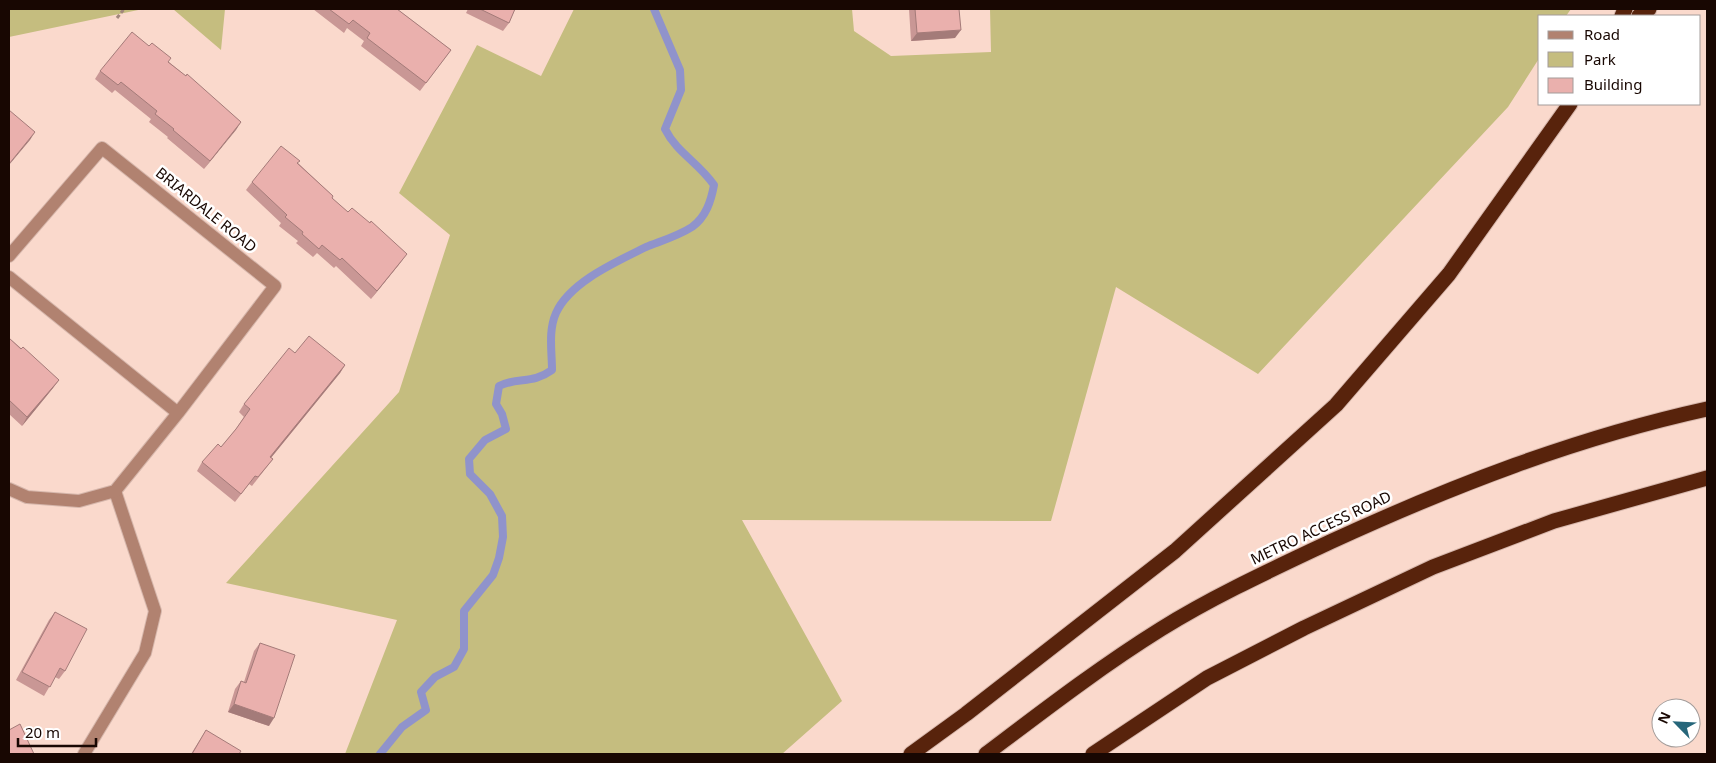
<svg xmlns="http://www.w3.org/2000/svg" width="1716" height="763" font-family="'Noto Sans',sans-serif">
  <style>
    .green { fill: #c5bd7f }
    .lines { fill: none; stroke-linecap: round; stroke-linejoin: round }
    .stream { stroke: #9093cb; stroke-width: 8 }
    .service-casing { stroke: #d6b7ac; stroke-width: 14 }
    .minor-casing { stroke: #d6b7ac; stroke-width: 14 }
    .motorway-casing { stroke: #d6b7ac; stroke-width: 17 }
    .path { stroke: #a2877d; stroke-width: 3; stroke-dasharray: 4 2.5; stroke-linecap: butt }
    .service { stroke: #b18270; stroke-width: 12 }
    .minor { stroke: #b18270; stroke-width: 12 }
    .motorway { stroke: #58230c; stroke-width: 15 }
    .wall { fill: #c99795 }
    .shaded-wall { fill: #a47b79 }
    .building { fill: #eab0ad; stroke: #a47b79 }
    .labels { text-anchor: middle; stroke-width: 5; stroke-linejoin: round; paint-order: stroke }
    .street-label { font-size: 15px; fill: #180702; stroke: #fff }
  </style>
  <rect width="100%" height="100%" fill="#fad9cc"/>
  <path class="green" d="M 9,9 L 143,9 L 9,37 Z
    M 173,9 L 225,9 L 221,50 Z
    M 574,9 L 852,9 L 854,31 L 891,56 L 991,52 L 990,9 L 1571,9 L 1566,16 L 1540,16 L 1540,57 L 1508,107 L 1258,374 L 1116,287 L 1051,521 L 742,520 L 842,701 L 782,754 L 345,754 L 397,620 L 226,583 L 399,392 L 450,235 L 399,193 L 477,45 L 541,76 Z"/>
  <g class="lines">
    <path class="stream" d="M 380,754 L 402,727 L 426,710 L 421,692 L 435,677 L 454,667 L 464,649 L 464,611 L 493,575 L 499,558 L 503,537 L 502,516 L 490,494 L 470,474 L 469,459 L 485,440 L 506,429 L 502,414 L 496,404 L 499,386 C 520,376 531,385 552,370 C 552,352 548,331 556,313 C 570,282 616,262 646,247 C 661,241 678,236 692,227 C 706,217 711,201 714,185 C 698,162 677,153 665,129 L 681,90 L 680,70 L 654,9"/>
    <defs>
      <path id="service" d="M 84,754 L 145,653 L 155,611 L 115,491"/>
      <path id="minor" d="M 9,256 L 102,148 L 275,286 L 178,413 L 115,491 L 79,501 L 27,497 L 9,489
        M 9,277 L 178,413"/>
      <path id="motorway" d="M 1622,16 L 1625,9
        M 1639,16 L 1649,9
        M 911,754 L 966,714 L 1175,551 L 1336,405 L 1449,274 L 1570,104
        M 986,754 C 1043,711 1100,667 1161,629 C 1214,596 1273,569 1330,542 C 1452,486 1575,438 1707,409
        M 1093,754 L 1207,678 L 1304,628 L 1433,567 L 1554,521 L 1707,478"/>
    </defs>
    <use href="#service" class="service-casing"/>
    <use href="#minor" class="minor-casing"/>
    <use href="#motorway" class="motorway-casing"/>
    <path class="path" d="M 117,18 L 124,9"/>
    <use href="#service" class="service"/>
    <use href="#minor" class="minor"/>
    <use href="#motorway" class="motorway"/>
  </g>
  <path class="wall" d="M 313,9 L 397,9 L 451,50 L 420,91 L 361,46 L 364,41 L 347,28 L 344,33 Z
    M 468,9 L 515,9 L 509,23 L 503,31 L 466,13 Z
    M 909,9 L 959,9 L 955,38 L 911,41 Z
    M 169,62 L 241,122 L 204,169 L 167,138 L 168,137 L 149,122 L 151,119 L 115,90 L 112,93 L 95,79 L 100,71 Z
    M 298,163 L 333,196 L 332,198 L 401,262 L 371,299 L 336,266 L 334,268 L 317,253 L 313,257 L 296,243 L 298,241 L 279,226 L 281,223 L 246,190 L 252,182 Z
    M 9,338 L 59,380 L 53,388 L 22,426 L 9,414 Z
    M 295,353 L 345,365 L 340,373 L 271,458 L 273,459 L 252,486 L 249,484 L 235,502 L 197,471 L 202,462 L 221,447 L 236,429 L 244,417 L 239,412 L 244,404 Z
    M 55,612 L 65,671 L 59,679 L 55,677 L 44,696 L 16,680 L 49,620 Z
    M 260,643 L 269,726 L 228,712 L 235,689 L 241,681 L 244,682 L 254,651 Z
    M 206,730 L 239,754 L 191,754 Z"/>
  <path class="shaded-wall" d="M 961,30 L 955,38 L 911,41 L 917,33 Z
    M 241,122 L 236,130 L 204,169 L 210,161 Z
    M 35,132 L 30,140 L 9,165 L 9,164 Z
    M 407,254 L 401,262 L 371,299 L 377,291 Z
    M 345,365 L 340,373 L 265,465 L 270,457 Z
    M 59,380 L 53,388 L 22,426 L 27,417 Z
    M 234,704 L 274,718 L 269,726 L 228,712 Z"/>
  <path class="building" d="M 329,9 L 397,9 L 451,50 L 426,83 L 367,38 L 370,33 L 353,20 L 349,24 Z
    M 480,9 L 515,9 L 509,23 Z
    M 915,9 L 959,9 L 961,30 L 917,33 Z
    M 132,32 L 149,46 L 152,43 L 171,58 L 168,62 L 186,76 L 187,74 L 241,122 L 210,161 L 173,130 L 174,129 L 155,114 L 157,111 L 121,82 L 118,85 L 100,71 Z
    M 9,110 L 35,132 L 9,164 Z
    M 281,146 L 300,161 L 297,163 L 333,196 L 332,198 L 348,212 L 352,208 L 370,223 L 371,221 L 407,254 L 377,291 L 342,258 L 340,260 L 322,245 L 319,249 L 302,234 L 303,232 L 285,217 L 287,215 L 252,182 Z
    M 309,336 L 345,365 L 270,457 L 273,459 L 258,477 L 255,476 L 241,494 L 202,462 L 218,444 L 221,447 L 236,429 L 250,409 L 244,404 L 289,348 L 295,353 Z
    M 9,338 L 21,349 L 23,347 L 59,380 L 27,417 L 9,400 Z
    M 55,612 L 87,629 L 65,671 L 60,668 L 50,687 L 22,672 Z
    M 260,643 L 295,655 L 274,718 L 234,704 L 241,681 L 246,683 Z
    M 20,724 L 34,754 L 9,754 L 9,730 Z
    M 206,730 L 241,751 L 239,754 L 192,754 Z"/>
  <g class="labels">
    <g class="street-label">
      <text transform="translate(206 210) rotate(39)" y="5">BRIARDALE ROAD</text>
      <text transform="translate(1321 528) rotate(-25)" y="5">METRO ACCESS ROAD</text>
    </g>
  </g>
  <rect width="1716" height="763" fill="none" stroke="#180702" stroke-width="20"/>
  <rect x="1538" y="15" width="162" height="90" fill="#ffffff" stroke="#a39c9a"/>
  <rect x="1548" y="31" width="25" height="8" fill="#b18270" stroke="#a39c9a"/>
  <text x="1584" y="40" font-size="15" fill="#180702">Road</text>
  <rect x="1548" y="52" width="25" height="15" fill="#c5bd7f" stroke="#a39c9a"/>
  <text x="1584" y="65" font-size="15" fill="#180702">Park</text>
  <rect x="1548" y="78" width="25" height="15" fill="#eab0ad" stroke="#a39c9a"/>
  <text x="1584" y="90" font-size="15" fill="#180702">Building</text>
  <g transform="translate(1676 723) rotate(294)"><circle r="24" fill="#ffffff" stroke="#a39c9a"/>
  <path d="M0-4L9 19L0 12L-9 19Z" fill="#26667a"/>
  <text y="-8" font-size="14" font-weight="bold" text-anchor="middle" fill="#180702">N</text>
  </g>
  <path d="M18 738v8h78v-8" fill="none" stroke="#180702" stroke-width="2.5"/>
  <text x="25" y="738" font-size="15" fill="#180702" stroke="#ffffff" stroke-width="4" paint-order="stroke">20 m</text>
</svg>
